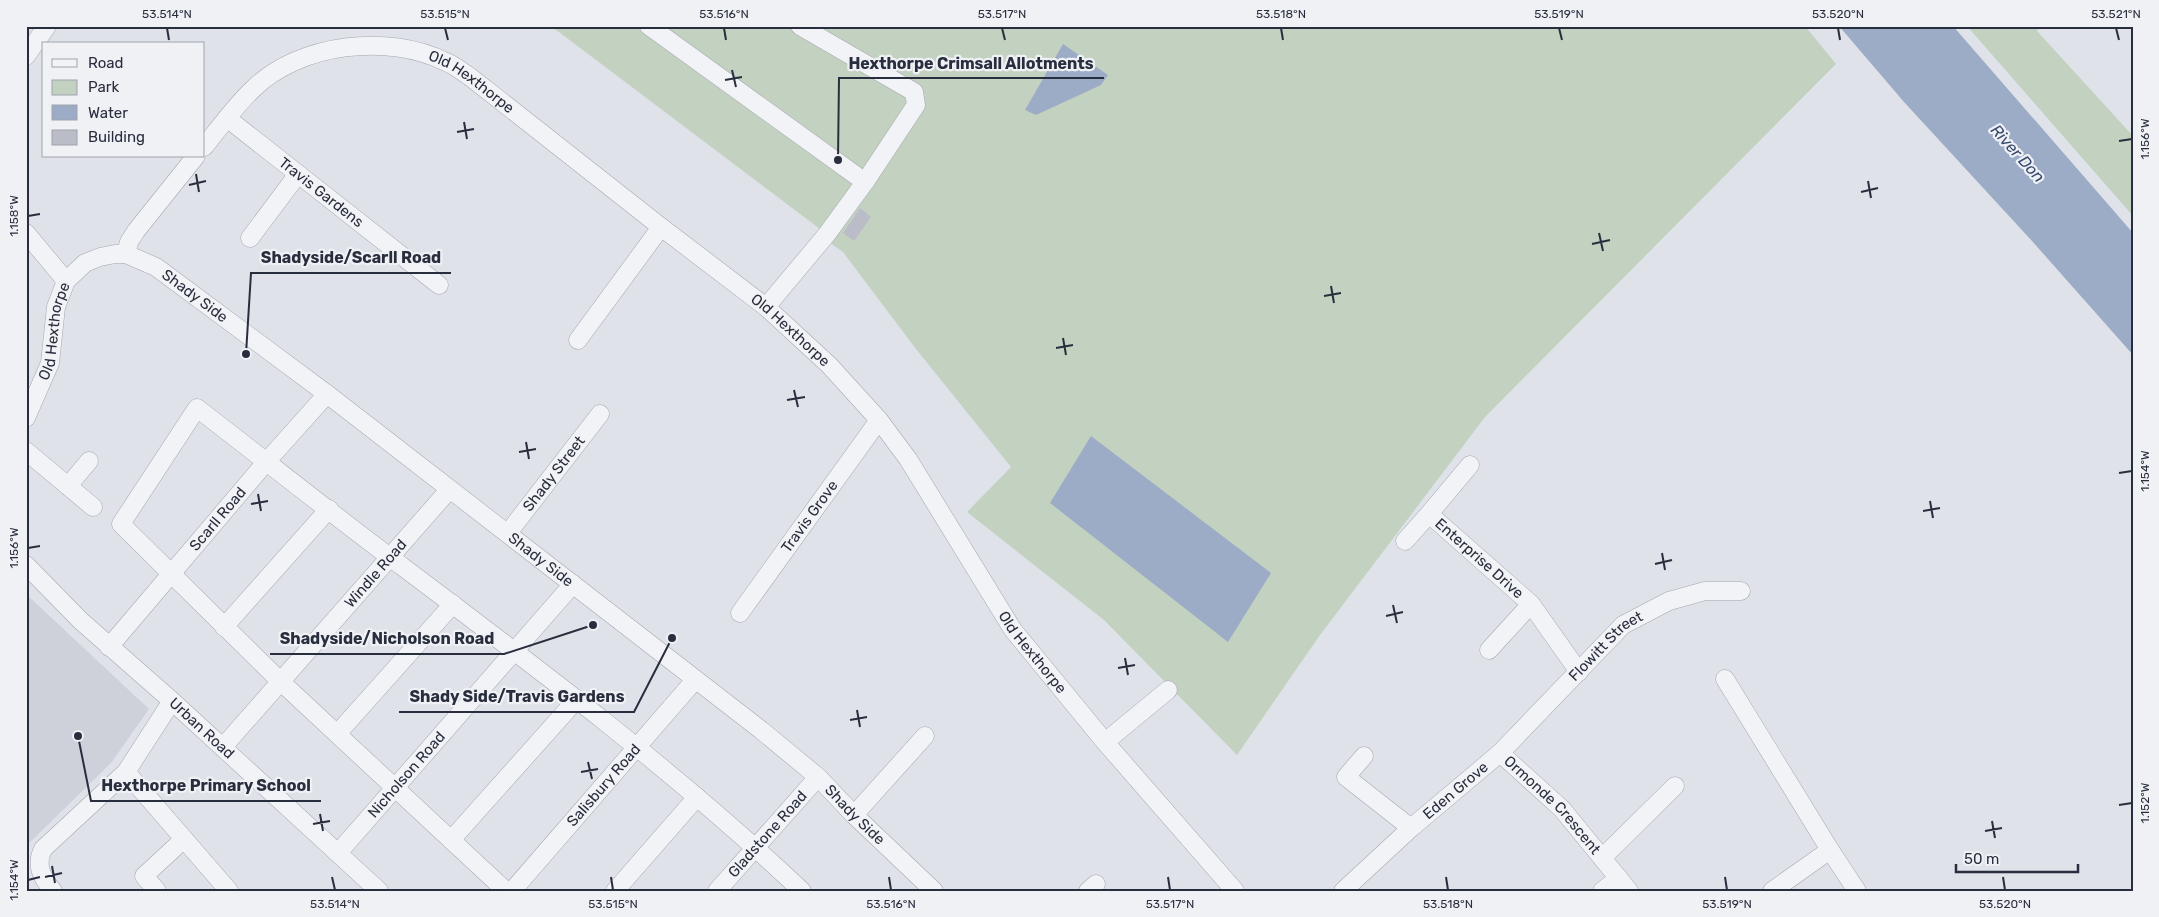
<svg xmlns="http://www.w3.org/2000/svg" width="2159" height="917" font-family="Rubik,sans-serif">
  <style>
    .built { fill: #ced1da }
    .green { fill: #c3d1c1 }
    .water { fill: #9cacc6 }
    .building { fill: #babdc7 }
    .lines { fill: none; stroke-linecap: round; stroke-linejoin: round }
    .minor-casing { stroke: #a5a8b2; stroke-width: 19 }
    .minor { stroke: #f2f3f6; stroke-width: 18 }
    .ticks { fill: none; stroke: #292e3e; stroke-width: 2 }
    .labels { text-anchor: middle; stroke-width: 4.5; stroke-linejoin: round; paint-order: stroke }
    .street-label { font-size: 15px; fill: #292e3e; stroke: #eff1f5 }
    .water-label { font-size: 16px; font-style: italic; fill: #36496f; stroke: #eff1f5 }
    .leader { fill: none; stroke: #292e3e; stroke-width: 2 }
    .callout-dot { fill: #292e3e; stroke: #eff1f5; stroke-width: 2 }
    .callout-label { font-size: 16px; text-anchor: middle; font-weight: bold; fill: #292e3e; stroke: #eff1f5; stroke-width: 4.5; stroke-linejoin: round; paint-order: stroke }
    .neatline { fill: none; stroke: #292e3e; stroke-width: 2 }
    .ticks-label { font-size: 12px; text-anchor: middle; fill: #292e3e }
  </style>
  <rect width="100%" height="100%" fill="#dfe2e8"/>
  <path class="built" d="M 26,594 L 149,709 L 111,763 L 26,846 Z"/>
  <path class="green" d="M 551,26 L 1805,26 L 1836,64 L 1485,417 L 1320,635 L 1237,755 L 1104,620 L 967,512 L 1011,467 L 916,349 L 843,252 L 829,242 L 832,238 Z
    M 1967,26 L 2041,26 L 2037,31 L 2133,136 L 2133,216 Z"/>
  <path class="water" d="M 1839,26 L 1953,26 L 2133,233 L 2133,355 L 2032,241 L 1904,102 Z
    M 1063,44 L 1108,75 L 1101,85 L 1036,115 L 1025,110 Z
    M 1091,436 L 1271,573 L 1228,642 L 1050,503 Z"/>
  <path class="building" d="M 860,208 L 871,217 L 854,241 L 843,233 Z"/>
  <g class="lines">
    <defs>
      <g id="minor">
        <path d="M 649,26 L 865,182"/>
        <path d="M 26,56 L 47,26"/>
        <path id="s1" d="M 227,118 L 439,285"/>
        <path id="s2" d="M 204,147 C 220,127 235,106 253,89 C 300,43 388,33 446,62 C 454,65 461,71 469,76 L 661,227 L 766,307 L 829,365 L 879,420 L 908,459 L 1013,630 L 1105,742 L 1235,891"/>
        <path d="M 26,233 L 66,281"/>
        <path d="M 250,238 L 298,174"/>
        <path d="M 126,254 L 129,242 L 136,231 L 196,156"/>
        <path d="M 766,307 L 827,234 L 865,182 L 916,105 L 914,92 L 800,26"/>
        <path d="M 578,340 L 661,227"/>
        <path id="s3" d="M 26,418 L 50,363 L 56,307 L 66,281 L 85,263 L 100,257 L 115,254 L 126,254 L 156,267 L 327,394 L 761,730 L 818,777 L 854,815 L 934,891"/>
        <path d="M 26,451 L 93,507"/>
        <path id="s4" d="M 1470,465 L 1429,514 L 1531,604 L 1579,672"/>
        <path d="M 68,486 L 89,461"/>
        <path id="s5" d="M 508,533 L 600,414"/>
        <path d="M 1405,541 L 1429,514"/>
        <path id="s6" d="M 26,565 L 81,621 L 172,701 L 379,891"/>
        <path id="s7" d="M 740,613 L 879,420"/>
        <path d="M 224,627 L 329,509"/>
        <path id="s8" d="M 109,647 L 267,461 L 327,394"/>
        <path d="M 1489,650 L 1531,604"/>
        <path d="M 1725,679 L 1830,850"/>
        <path d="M 337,734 L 453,604"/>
        <path d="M 1105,742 L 1168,690"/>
        <path id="s9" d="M 223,747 L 449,490"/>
        <path id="s10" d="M 1500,753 L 1562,809 L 1629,891"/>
        <path d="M 1364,756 L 1346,777 L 1411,828"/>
        <path d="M 126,772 L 229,891"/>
        <path d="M 854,815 L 925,736"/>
        <path d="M 451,840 L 577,699"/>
        <path id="s11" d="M 338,853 L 573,584"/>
        <path d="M 1602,858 L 1675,786"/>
        <path d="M 53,891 C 42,878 35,865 43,849 L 126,772 L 172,701"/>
        <path d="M 157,891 L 144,876 L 184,839"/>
        <path d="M 506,891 L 280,681 L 121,524 L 197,408 C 262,458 326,509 391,558 C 532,664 674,770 802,891"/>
        <path id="s12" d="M 512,891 L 695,680"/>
        <path d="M 615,891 L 697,797"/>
        <path id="s13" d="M 717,891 L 818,777"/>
        <path d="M 1088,891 L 1096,884"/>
        <path id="s14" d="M 1343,891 L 1411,828 L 1500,753 L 1623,625 L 1669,601 L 1705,591 L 1741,591"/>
        <path d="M 1602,891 L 1619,878"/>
        <path d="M 1772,891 L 1830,850 L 1857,891"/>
      </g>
    </defs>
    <use href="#minor" class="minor-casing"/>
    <use href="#minor" class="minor"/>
  </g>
  <path class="ticks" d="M 167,28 L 169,40M 445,28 L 448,40M 724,28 L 726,40M 1002,28 L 1005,40M 1281,28 L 1283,40M 1559,28 L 1562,40M 1838,28 L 1840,40M 2116,28 L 2119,40M 732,70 L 736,87M 725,80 L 742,77M 464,122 L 467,139M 457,132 L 474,129M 2119,141 L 2132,139M 196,174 L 199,192M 1868,181 L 1871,198M 189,185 L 206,181M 1861,192 L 1878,188M 28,216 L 40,214M 1599,233 L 1603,251M 1592,244 L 1610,240M 1331,286 L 1334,303M 1324,296 L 1341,293M 1063,338 L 1066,355M 1056,348 L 1073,345M 794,390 L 798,407M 787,400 L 805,397M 526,442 L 529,459M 519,452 L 536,449M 2119,473 L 2132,471M 258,494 L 261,511M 1930,501 L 1933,518M 251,504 L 268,501M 1923,511 L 1940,508M 28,548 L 40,546M 1662,553 L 1665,570M 1655,564 L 1672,560M 1393,605 L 1397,623M 1386,616 L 1403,612M 1125,658 L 1128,675M 1118,668 L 1135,665M 857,710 L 860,727M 850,720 L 867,717M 588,762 L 592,779M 581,772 L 598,769M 2119,805 L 2132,803M 320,814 L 323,831M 1992,821 L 1995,838M 313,824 L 330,821M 1985,831 L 2002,828M 52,866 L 55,883M 45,877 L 62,873M 332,877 L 335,890M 611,877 L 613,890M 889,877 L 891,890M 1168,877 L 1170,890M 1446,877 L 1448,890M 1725,877 L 1727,890M 2003,877 L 2005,890M 28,880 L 40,877"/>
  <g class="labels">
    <g class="street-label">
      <text dy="5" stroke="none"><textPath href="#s2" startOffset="314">Old Hexthorpe</textPath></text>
      <text dy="5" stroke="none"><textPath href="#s1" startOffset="120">Travis Gardens</textPath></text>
      <text dy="5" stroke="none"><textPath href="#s3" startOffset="294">Shady Side</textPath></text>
      <text dy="5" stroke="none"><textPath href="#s2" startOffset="719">Old Hexthorpe</textPath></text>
      <text dy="5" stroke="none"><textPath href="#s3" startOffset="92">Old Hexthorpe</textPath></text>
      <text dy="5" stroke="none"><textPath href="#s5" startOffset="75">Shady Street</textPath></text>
      <text dy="5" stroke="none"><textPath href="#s7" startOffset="119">Travis Grove</textPath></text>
      <text dy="5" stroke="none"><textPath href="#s8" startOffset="168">Scarll Road</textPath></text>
      <text dy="5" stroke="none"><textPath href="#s3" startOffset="729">Shady Side</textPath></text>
      <text dy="5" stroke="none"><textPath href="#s4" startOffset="131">Enterprise Drive</textPath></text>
      <text dy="5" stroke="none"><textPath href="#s9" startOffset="231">Windle Road</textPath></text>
      <text dy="5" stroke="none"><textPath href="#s14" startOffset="360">Flowitt Street</textPath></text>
      <text dy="5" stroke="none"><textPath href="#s2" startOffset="1124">Old Hexthorpe</textPath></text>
      <text dy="5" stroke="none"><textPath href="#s6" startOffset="240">Urban Road</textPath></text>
      <text dy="5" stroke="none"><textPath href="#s11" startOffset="104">Nicholson Road</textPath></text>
      <text dy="5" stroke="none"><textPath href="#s12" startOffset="140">Salisbury Road</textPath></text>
      <text dy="5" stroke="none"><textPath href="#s14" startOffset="151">Eden Grove</textPath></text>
      <text dy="5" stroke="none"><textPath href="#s10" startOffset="74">Ormonde Crescent</textPath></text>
      <text dy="5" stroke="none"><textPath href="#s3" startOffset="1134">Shady Side</textPath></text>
      <text dy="5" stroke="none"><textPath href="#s13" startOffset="76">Gladstone Road</textPath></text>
    </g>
    <g class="water-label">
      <text transform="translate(2018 153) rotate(48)" y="6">River Don</text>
    </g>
  </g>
  <path class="leader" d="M838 160L839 78H1104M246 354L251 273H451M593 625L504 654H270M672 638L634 712H399M78 736L91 801H321"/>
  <g class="callout-dot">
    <circle cx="838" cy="160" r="5"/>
    <circle cx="246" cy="354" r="5"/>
    <circle cx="593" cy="625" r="5"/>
    <circle cx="672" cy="638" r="5"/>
    <circle cx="78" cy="736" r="5"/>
  </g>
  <g class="callout-label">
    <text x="971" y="69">Hexthorpe Crimsall Allotments</text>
    <text x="351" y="263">Shadyside/Scarll Road</text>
    <text x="387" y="644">Shadyside/Nicholson Road</text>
    <text x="517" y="702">Shady Side/Travis Gardens</text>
    <text x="206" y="791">Hexthorpe Primary School</text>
  </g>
  <rect width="2159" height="917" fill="none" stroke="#eff1f5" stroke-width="55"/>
  <rect x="42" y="42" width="162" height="115" fill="#eff1f5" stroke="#a0a3ac"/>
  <rect x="52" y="59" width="25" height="8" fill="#f2f3f6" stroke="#a0a3ac"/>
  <text x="88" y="68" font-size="15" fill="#292e3e">Road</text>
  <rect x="52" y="80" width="25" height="15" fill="#c3d1c1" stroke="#a0a3ac"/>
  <text x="88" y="92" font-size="15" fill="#292e3e">Park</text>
  <rect x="52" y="105" width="25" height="15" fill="#9cacc6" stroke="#a0a3ac"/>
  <text x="88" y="118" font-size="15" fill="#292e3e">Water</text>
  <rect x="52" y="130" width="25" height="15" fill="#babdc7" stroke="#a0a3ac"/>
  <text x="88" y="142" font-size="15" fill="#292e3e">Building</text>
  <path d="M1956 864v8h122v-8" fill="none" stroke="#292e3e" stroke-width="2.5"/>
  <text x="1964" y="864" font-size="15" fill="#292e3e" stroke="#eff1f5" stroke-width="4" paint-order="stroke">50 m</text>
  <rect x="28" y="28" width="2104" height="862" class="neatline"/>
  <g class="ticks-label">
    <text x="167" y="18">53.514°N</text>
    <text x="445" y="18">53.515°N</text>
    <text x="724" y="18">53.516°N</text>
    <text x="1002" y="18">53.517°N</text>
    <text x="1281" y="18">53.518°N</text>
    <text x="1559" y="18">53.519°N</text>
    <text x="1838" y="18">53.520°N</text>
    <text x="2116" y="18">53.521°N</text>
    <text transform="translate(2145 139) rotate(-90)" y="4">1.156°W</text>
    <text transform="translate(14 216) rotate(-90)" y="4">1.158°W</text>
    <text transform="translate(2145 471) rotate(-90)" y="4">1.154°W</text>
    <text transform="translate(14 548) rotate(-90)" y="4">1.156°W</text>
    <text transform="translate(2145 803) rotate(-90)" y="4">1.152°W</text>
    <text transform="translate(14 880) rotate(-90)" y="4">1.154°W</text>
    <text x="335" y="908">53.514°N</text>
    <text x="613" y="908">53.515°N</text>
    <text x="891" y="908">53.516°N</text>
    <text x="1170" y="908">53.517°N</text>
    <text x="1448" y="908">53.518°N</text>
    <text x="1727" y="908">53.519°N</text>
    <text x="2005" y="908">53.520°N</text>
  </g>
</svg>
